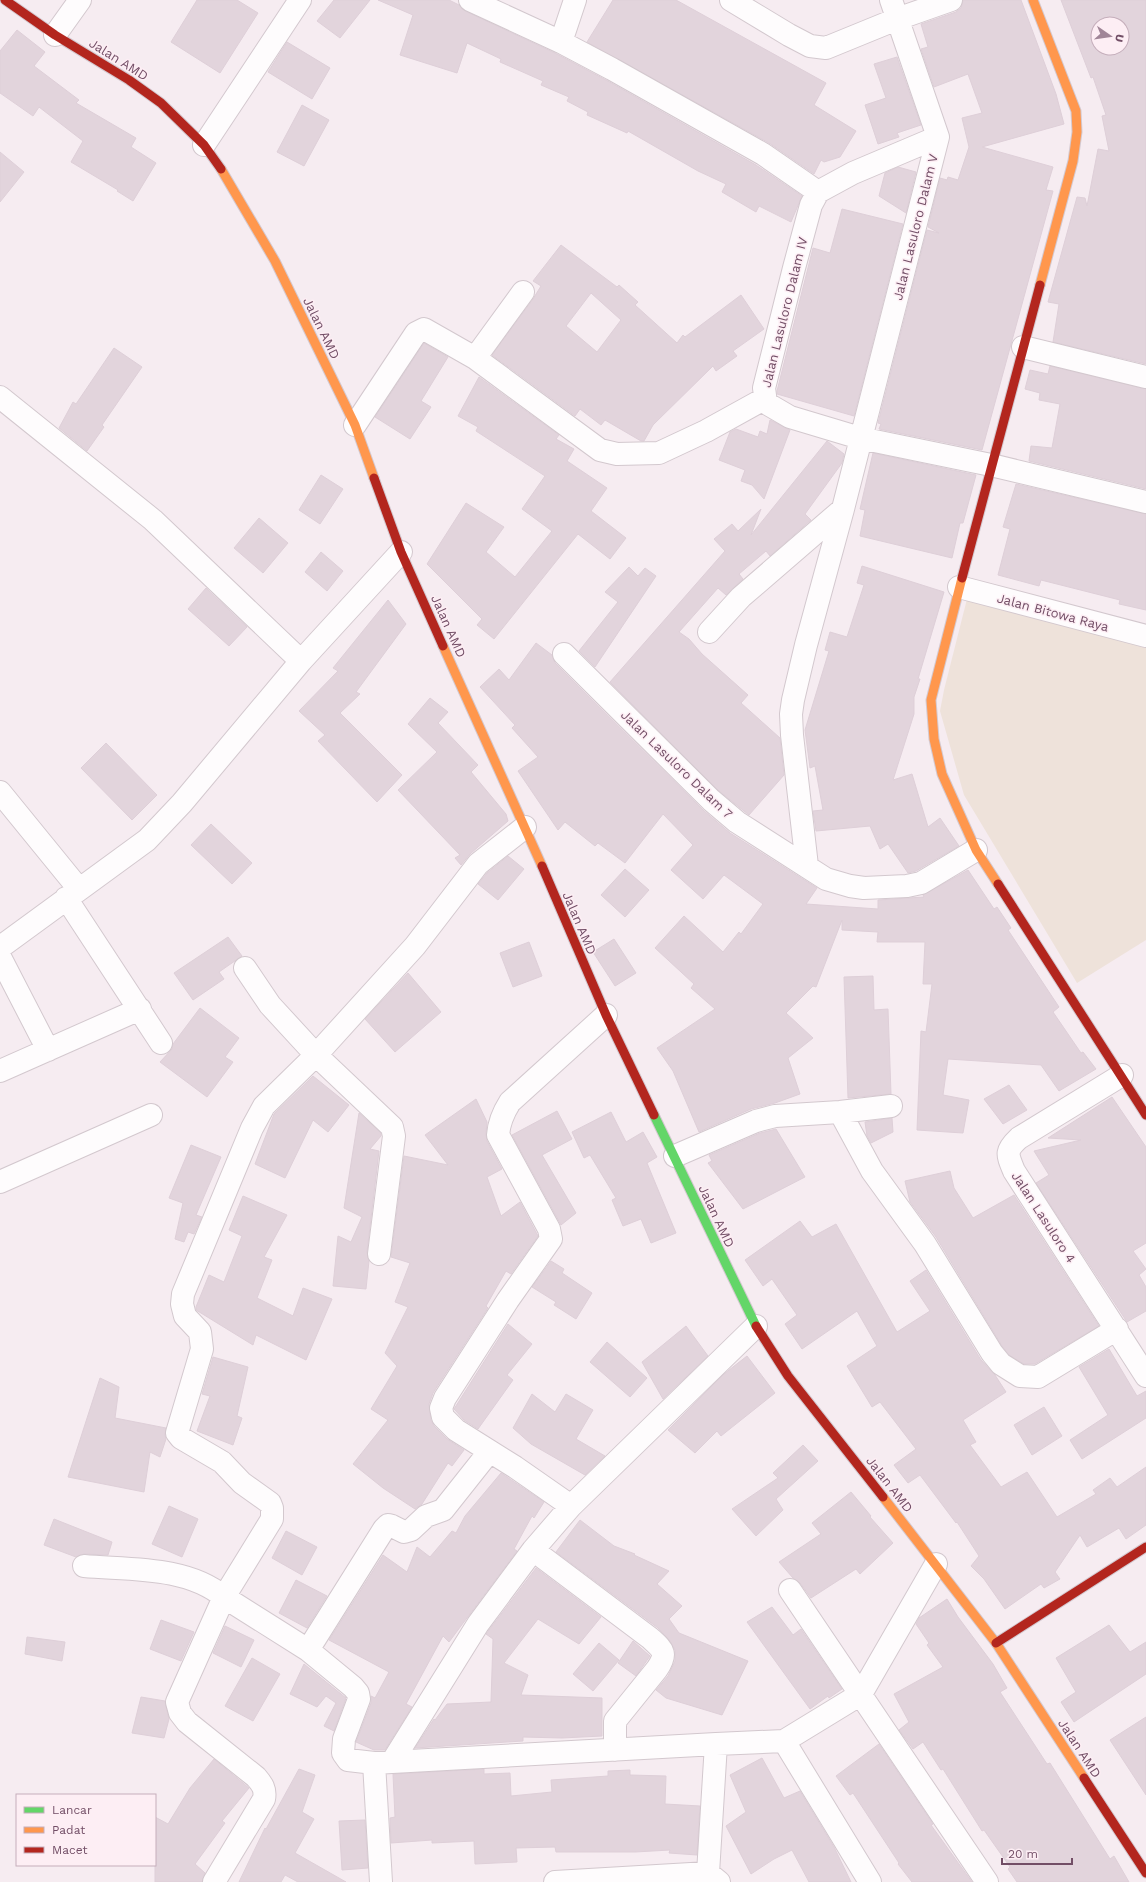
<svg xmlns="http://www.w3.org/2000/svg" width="1146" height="1882" font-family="'Work Sans',sans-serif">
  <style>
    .green { fill: #eee2da }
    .building { fill: #e2d4dc; stroke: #decfd8; fill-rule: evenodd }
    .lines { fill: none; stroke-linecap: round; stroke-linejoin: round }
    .street-casing { stroke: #d3c8ce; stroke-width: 24 }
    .fast-casing { stroke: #d4c9d0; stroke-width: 11 }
    .slow-casing { stroke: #d4c9d0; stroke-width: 11 }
    .jam-casing { stroke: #d4c9d0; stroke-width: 11 }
    .street { stroke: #fefcfd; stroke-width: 22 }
    .fast { stroke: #63d668; stroke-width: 9 }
    .slow { stroke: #ff974d; stroke-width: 9 }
    .jam { stroke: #b3261e; stroke-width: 9 }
    .labels { text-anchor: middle; stroke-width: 3; stroke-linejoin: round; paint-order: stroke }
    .street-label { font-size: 13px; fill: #724e66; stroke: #fdeef4 }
  </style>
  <rect width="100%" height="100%" fill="#f6ecf1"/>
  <path class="green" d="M 967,599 L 1146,644 L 1146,940 L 1077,983 L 964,795 L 940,711 L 944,690 Z"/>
  <path class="building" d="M 197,0 L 237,0 L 258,13 L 220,73 L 171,42 Z
    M 334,0 L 370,0 L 340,38 L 317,21 Z
    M 378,0 L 449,0 L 459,5 L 465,11 L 555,53 L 606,80 L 756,165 L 802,196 L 791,222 L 759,206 L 756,212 L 722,192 L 726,184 L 698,171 L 628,131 L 627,133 L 587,115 L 588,112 L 567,101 L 569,97 L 541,85 L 543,81 L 500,62 L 501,59 L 467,43 L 457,73 L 400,55 L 413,15 Z
    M 613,0 L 676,0 L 826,83 L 814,105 L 856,131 L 840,157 L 824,162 L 821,160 L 814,174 L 769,143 L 587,42 Z
    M 963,0 L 1021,0 L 1056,94 L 1064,124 L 982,147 L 1053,167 L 1046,190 L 1053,191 L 982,450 L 879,429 L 881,424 L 878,423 L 927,230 L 939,233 L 928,227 L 940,178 L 947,180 L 948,177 L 958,180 L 969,147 L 962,118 L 982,113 L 968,74 L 934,87 L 921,49 L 928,47 L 921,24 L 956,12 L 961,8 Z
    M 1061,0 L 1146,0 L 1146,364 L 1053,342 L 1059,304 L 1048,302 L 1077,197 L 1085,198 L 1087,206 L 1098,149 L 1109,151 L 1102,116 L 1106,115 L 1105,112 L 1093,77 L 1091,78 ZM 1098,24 L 1122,24 L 1122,48 L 1098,48 Z
    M 17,30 L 45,52 L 34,66 L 79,100 L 76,103 L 136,138 L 131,147 L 156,163 L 133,201 L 117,191 L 118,190 L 71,162 L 83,141 L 39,107 L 33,116 L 0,93 L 0,51 Z
    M 287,42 L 330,68 L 312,99 L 268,72 Z
    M 897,57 L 921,125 L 897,133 L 899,137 L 878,144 L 865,105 L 886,98 L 874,64 Z
    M 302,105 L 329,120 L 304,166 L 277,152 Z
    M 0,152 L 24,172 L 0,202 Z
    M 898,167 L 916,172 L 906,213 L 879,196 L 885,173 Z
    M 842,209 L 903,224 L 854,416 L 777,394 L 777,391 L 813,248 L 830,253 Z
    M 561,245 L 617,287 L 619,285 L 638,302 L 635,305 L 677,343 L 683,335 L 685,337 L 741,295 L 764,329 L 733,351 L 737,356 L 716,371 L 713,366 L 653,425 L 644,441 L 641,441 L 605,420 L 601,425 L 580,409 L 575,416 L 492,355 L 533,299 L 541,286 L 533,281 ZM 591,293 L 621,320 L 597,352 L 566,326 Z
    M 424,343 L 448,357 L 421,401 L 431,407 L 410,439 L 375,417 Z
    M 114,348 L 142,367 L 102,425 L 104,427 L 87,451 L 59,428 L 73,402 L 76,404 Z
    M 1050,366 L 1146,389 L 1146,489 L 1029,461 L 1031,446 L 1052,448 L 1060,404 L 1039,400 L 1040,393 L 1025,389 L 1030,370 L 1048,374 Z
    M 479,377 L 559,435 L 556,439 L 574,449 L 567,461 L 607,488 L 591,511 L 626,538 L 610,559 L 578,534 L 494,639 L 477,625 L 482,619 L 427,564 L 466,503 L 504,527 L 486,552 L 515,577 L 552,531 L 522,509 L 545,476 L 476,431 L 478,427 L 458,416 Z
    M 770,420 L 790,430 L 764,499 L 752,485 L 741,481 L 745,470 L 719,460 L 730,432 L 736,429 L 758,437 L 760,431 L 767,434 Z
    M 827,441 L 844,454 L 842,463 L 805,514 L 811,520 L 770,556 L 766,551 L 739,574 L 743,579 L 726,595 L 718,588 L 679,632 L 689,639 L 702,654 L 748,695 L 741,703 L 780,738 L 784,775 L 749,815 L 719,791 L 610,682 L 725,551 L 714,539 L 732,524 L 738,531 L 761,509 L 751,535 Z
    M 873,453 L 976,475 L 963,523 L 960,523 L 952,558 L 860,536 L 865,510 L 860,509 Z
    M 321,475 L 343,489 L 320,524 L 299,510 Z
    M 1016,484 L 1146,514 L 1146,610 L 1119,604 L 1120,600 L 1041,580 L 1039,586 L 998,575 L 1010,529 L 1003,527 Z
    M 259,518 L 288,543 L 263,573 L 234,548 Z
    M 321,552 L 343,571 L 327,591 L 305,572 Z
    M 862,566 L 944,592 L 918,679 L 920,679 L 914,697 L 914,714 L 893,780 L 912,774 L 928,827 L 940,818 L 959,846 L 916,871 L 908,873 L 888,844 L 880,849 L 870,826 L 816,831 L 813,811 L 823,810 L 815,766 L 810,768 L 805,730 L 829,651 L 825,650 L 830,632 L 847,637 L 864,585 L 857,583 Z
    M 629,567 L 638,576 L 645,568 L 656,576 L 595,667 L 579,651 L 618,602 L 605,592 Z
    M 206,588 L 247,627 L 229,646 L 188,609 Z
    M 388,600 L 406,624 L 356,692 L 360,694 L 340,713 L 402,775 L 377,802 L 318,741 L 325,735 L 299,711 L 338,671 L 333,668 Z
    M 536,643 L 552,655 L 555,663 L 703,810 L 730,833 L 817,888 L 806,904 L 878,909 L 878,900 L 924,897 L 923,895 L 968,870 L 994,909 L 997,907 L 1011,928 L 1008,930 L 1059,1007 L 1053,1012 L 1081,1053 L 1083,1052 L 1096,1069 L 1059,1091 L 1041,1065 L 948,1059 L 943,1095 L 969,1100 L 963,1133 L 917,1130 L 921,1031 L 926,1032 L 932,984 L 923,984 L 925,942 L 877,942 L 878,932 L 842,930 L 842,920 L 816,987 L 813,986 L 786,1013 L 813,1038 L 788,1058 L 800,1094 L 775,1103 L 751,1109 L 699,1132 L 673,1071 L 657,1048 L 715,1009 L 691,988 L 694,984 L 655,948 L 684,916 L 723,952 L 739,932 L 741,934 L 763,904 L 724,875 L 703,899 L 671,870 L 693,845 L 663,814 L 625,863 L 598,843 L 595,846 L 565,822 L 558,830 L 518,771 L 538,757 L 512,728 L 515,725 L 480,687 L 499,669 L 509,680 Z
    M 430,698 L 448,712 L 438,723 L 478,765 L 471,772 L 506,814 L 508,821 L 470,854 L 461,865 L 455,858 L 460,855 L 398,790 L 437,752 L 408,724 Z
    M 106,743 L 157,795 L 132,820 L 81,768 Z
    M 211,824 L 252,863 L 232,884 L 191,845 Z
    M 508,856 L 524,869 L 498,900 L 478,884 L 487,873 Z
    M 625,869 L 649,890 L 625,917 L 601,895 Z
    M 228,937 L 242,956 L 219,972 L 224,979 L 193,1000 L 174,973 Z
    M 614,939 L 636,973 L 615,986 L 593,952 Z
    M 529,942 L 542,976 L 513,987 L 500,953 Z
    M 408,973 L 441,1012 L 395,1052 L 365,1019 Z
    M 873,976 L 874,1010 L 888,1009 L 891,1094 L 848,1098 L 844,977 Z
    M 200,1008 L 239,1038 L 225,1057 L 233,1062 L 207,1097 L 160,1062 L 172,1049 L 173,1044 Z
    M 313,1076 L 349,1105 L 328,1132 L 313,1120 L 285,1178 L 255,1164 L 274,1114 Z
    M 1009,1085 L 1027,1110 L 1003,1124 L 984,1099 Z
    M 1112,1097 L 1146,1147 L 1146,1243 L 1133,1251 L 1146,1269 L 1139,1275 L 1146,1287 L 1146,1311 L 1127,1322 L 1036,1183 L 1049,1175 L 1034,1151 L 1081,1140 L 1048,1138 Z
    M 476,1099 L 487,1122 L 486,1134 L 487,1141 L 502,1169 L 487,1177 L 501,1216 L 520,1202 L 538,1236 L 511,1274 L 506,1271 L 486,1306 L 488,1308 L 433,1393 L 429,1404 L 431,1420 L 434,1426 L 447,1439 L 464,1450 L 452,1466 L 448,1463 L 422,1504 L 415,1509 L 383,1488 L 353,1464 L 388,1420 L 371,1409 L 397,1366 L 385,1353 L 408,1307 L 395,1302 L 410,1263 L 391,1257 L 404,1156 L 448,1165 L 425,1135 Z
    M 557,1111 L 572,1139 L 542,1155 L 576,1213 L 561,1225 L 512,1135 Z
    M 611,1112 L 626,1142 L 643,1132 L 657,1157 L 647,1163 L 676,1233 L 651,1243 L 641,1219 L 623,1226 L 612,1200 L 616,1198 L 590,1155 L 584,1158 L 572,1132 Z
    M 359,1113 L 381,1133 L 381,1136 L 370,1149 L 379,1151 L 367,1252 L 369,1261 L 366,1289 L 333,1286 L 338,1236 L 351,1242 L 362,1217 L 344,1208 Z
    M 892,1118 L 893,1132 L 871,1143 L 867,1136 L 865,1122 Z
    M 776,1129 L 805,1177 L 743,1209 L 708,1163 L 712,1161 L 709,1155 L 760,1133 Z
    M 191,1145 L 221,1157 L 196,1215 L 202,1217 L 194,1234 L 188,1232 L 184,1242 L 175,1239 L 183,1203 L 169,1198 Z
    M 950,1171 L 954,1188 L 973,1218 L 1014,1195 L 1099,1326 L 1035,1364 L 1024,1364 L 1009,1355 L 1002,1346 L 936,1237 L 910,1202 L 905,1181 Z
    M 243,1196 L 287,1215 L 264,1257 L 272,1260 L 257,1298 L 293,1316 L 303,1288 L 332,1299 L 306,1360 L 256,1335 L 253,1345 L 196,1310 L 196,1307 L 209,1275 L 224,1282 L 242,1236 L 229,1230 Z
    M 800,1221 L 812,1237 L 836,1224 L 897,1332 L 930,1311 L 910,1281 L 926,1270 L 981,1360 L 995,1375 L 1006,1392 L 963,1420 L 976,1442 L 970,1445 L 1001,1487 L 1027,1472 L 1057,1517 L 1096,1494 L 1093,1490 L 1110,1478 L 1117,1487 L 1146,1467 L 1146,1525 L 1126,1539 L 1119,1528 L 1087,1547 L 1080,1535 L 1055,1572 L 1060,1579 L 1044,1588 L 1041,1584 L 1005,1609 L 984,1579 L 971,1566 L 979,1556 L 957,1522 L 956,1523 L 920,1475 L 908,1483 L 894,1465 L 916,1449 L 880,1402 L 872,1407 L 847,1366 L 877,1346 L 857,1311 L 802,1349 L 785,1324 L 797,1315 L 772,1279 L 763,1286 L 745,1260 Z
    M 551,1261 L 564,1269 L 562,1273 L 592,1293 L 576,1319 L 554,1305 L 556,1302 L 532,1287 Z
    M 508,1324 L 532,1344 L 507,1375 L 513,1380 L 478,1429 L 464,1420 L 454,1409 Z
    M 686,1326 L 708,1356 L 663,1399 L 642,1362 Z
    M 607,1342 L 647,1378 L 630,1397 L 590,1362 Z
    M 1109,1349 L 1137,1396 L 1146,1391 L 1146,1418 L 1082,1459 L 1070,1440 L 1108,1415 L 1079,1367 Z
    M 747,1356 L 775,1393 L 721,1436 L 717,1431 L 695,1453 L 668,1430 L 724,1374 Z
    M 213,1357 L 248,1367 L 237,1416 L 242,1418 L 233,1445 L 197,1431 L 210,1396 L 202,1394 Z
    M 100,1378 L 119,1387 L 115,1418 L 166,1428 L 165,1435 L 166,1439 L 160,1457 L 150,1452 L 144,1492 L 68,1477 Z
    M 532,1394 L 555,1412 L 566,1394 L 593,1410 L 576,1439 L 605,1456 L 585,1475 L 531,1444 L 513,1428 Z
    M 1044,1407 L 1062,1436 L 1032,1455 L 1014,1425 Z
    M 803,1445 L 818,1461 L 776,1499 L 783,1510 L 756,1536 L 732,1509 L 778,1478 L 773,1473 Z
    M 501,1473 L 544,1502 L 534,1518 L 532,1516 L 514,1549 L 517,1551 L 449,1642 L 443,1636 L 406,1704 L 412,1707 L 385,1750 L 374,1750 L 356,1742 L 371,1703 L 371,1696 L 375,1698 L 389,1672 L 329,1640 L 383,1555 L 407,1572 L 417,1547 L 430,1557 L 452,1531 L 456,1533 L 465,1516 Z
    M 851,1492 L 871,1516 L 870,1517 L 893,1543 L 860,1574 L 856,1569 L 811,1598 L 800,1583 L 793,1578 L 779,1562 L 821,1534 L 812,1523 Z
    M 169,1506 L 198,1519 L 182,1557 L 152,1544 Z
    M 54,1519 L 112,1542 L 108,1555 L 84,1554 L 76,1557 L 44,1545 Z
    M 580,1520 L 614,1546 L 635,1554 L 634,1555 L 669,1571 L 657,1584 L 682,1606 L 669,1619 L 679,1633 L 748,1661 L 722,1715 L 666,1698 L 656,1690 L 668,1676 L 675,1661 L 675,1650 L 670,1641 L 658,1628 L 556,1552 Z
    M 286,1531 L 317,1547 L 302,1575 L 272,1558 Z
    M 536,1568 L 601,1617 L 579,1644 L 538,1619 L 504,1663 L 528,1675 L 521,1695 L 602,1698 L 602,1736 L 562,1738 L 523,1737 L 523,1741 L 415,1748 L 434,1719 L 435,1720 L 447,1704 L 491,1702 L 493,1639 L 486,1634 Z
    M 296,1580 L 327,1596 L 307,1628 L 279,1613 Z
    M 947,1599 L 958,1617 L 993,1664 L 1007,1688 L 1000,1692 L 1047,1764 L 1050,1763 L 1110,1859 L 1114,1856 L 1129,1882 L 1017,1882 L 1008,1869 L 1010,1867 L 984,1830 L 982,1831 L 943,1769 L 941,1770 L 923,1742 L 913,1749 L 899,1730 L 909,1722 L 894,1694 L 943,1667 L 927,1645 L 929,1643 L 916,1624 L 919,1618 Z
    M 772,1607 L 793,1635 L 801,1629 L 842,1689 L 829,1698 L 828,1696 L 810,1709 L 747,1622 Z
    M 161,1620 L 194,1632 L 181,1661 L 150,1649 Z
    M 1109,1625 L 1130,1652 L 1146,1642 L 1146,1674 L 1074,1722 L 1061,1702 L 1076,1692 L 1056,1658 Z
    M 225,1626 L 254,1640 L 241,1667 L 213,1653 Z
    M 27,1637 L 65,1642 L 62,1661 L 25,1654 Z
    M 633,1641 L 650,1656 L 636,1676 L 618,1663 Z
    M 599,1643 L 619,1660 L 593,1691 L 573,1674 Z
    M 252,1658 L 280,1674 L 253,1721 L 225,1706 Z
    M 304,1664 L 346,1698 L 334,1731 L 324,1726 L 336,1703 L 326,1696 L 317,1707 L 290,1694 Z
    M 141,1697 L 165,1701 L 169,1719 L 164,1738 L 132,1733 Z
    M 1146,1717 L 1146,1795 L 1110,1740 Z
    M 879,1744 L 933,1824 L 931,1825 L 972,1882 L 912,1882 L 898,1864 L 899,1863 L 853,1793 L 850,1795 L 836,1776 Z
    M 762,1758 L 784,1798 L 800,1791 L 834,1847 L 851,1882 L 809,1882 L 792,1850 L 774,1859 L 751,1874 L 726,1826 L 746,1812 L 730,1775 Z
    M 214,1759 L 249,1788 L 222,1821 L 225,1823 L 195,1864 L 205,1873 L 202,1882 L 155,1882 L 155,1817 L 168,1824 L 190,1788 Z
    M 299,1769 L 315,1775 L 302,1812 L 314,1819 L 295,1853 L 346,1882 L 298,1882 L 285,1875 L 281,1882 L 239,1882 L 265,1828 L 266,1829 Z
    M 484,1769 L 484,1774 L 510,1773 L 511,1796 L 552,1792 L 551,1780 L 608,1776 L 608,1771 L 630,1770 L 630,1775 L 666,1776 L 665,1804 L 700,1806 L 697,1855 L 669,1853 L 670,1850 L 635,1852 L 556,1852 L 555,1847 L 516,1848 L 517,1862 L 475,1864 L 474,1841 L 432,1843 L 432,1840 L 391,1843 L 390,1818 L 395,1817 L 393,1774 Z
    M 365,1820 L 368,1868 L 342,1870 L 339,1821 Z"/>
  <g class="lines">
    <defs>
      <path id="street" d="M 470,0 L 561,42 L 612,69 L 763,154 L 818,192
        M 731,0 L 789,35 L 810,46 L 826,48 L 897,19 L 951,0
        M 55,35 L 80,0
        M 561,42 L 575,0
        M 938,137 L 853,173 L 818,192 L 811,205 L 794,268 L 764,388 L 766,403 L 790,417 L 860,438 L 991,465 L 1146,502
        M 204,145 L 300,0
        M 1023,347 L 1146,377
        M 475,358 L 523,292
        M 0,397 L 153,520 L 301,661
        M 355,425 L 416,333 L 424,329 L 475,358 L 600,450 L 617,454 L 659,453 L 706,431 L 764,399
        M 959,587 L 1146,636
        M 709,632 L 741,597 L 843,509
        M 564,654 L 711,800 L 737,822 L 826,879 L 850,886 L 864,888 L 907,886 L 921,883 L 976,850
        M 0,792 L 79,889
        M 807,866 L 792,735 L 791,714 L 793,700 L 806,645 L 843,509 L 938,137 L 891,0
        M 66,898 L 161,1043
        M 0,945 L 6,943 L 147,840 L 182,803 L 301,661 L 401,552
        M 0,957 L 48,1050
        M 245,968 L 270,1005 L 316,1055 L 392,1127 L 394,1136 L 379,1254
        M 0,1071 L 140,1009
        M 1122,1075 L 1019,1138 C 1005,1151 1007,1154 1014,1171 L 1146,1376
        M 840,1112 L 872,1171 L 925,1244 L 992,1353 L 1001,1364 L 1020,1376 L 1038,1377 L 1117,1329
        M 675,1156 L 756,1121 L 775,1116 L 840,1112 L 891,1106
        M 0,1182 L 151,1115
        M 571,1506 L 515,1467 L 456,1430 L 443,1417 L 441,1408 L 445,1398 L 508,1300 L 551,1239 L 549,1229 L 498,1135 C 499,1122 503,1113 510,1102 L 606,1015
        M 533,1550 L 650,1638 C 663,1650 668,1653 657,1669 L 615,1721 L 615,1750
        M 84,1566 C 130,1570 187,1566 224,1597 L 272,1519 L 272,1508 L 270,1503 L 242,1483 L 222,1462 L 181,1438 L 177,1433 L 202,1349 L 200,1332 L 185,1316 L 182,1304 L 183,1294 L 252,1128 L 264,1106 L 316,1055 L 415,946 L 478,864 L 525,827
        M 790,1590 L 987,1882
        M 308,1650 L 384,1529 L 388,1525 L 392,1526 L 404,1532 L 411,1530 L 426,1516 L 443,1510 L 489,1452
        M 784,1741 L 870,1882
        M 392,1762 L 478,1624 L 533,1550 L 571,1506 L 756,1326
        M 708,1873 L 716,1744 L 784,1741 L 861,1694 L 936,1564
        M 214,1882 L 264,1799 C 266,1789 262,1784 256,1777 L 187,1722 L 180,1713 L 177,1702 L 224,1597 L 308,1650 L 353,1687 L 358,1693 L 359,1699 L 344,1739 L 343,1753 L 348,1760 L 374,1763
        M 381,1882 L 374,1763 L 716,1744
        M 555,1882 L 708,1873 L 719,1882"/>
      <path id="fast" d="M 654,1115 L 756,1326"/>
      <path id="slow" d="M 1033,0 L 1076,111 L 1077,132 L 1073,161 L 1040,285
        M 221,169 L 275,261 L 355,425 L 374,478
        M 962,578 L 931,700 L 934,739 L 942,774 L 976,850 L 998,884
        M 443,646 L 542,866
        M 883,1497 L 996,1643 L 1084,1778"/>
      <path id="jam" d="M 5,0 L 55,35 L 129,80 L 161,103 L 204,145 L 221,169
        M 374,478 L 401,552 L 443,646
        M 962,578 L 1040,285
        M 542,866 L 606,1015 L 654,1115
        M 998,884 L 1146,1115
        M 756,1326 L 788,1376 L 883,1497
        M 996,1643 L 1146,1547
        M 1084,1778 L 1146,1873"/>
    </defs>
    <use href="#street" class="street-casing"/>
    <use href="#fast" class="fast-casing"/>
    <use href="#slow" class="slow-casing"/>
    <use href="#jam" class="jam-casing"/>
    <use href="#street" class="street"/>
    <use href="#fast" class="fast"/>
    <use href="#slow" class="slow"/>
    <use href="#jam" class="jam"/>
  </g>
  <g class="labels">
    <g class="street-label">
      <text transform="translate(119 59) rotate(32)" y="5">Jalan AMD</text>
      <text transform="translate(915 227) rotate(-76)" y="5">Jalan Lasuloro Dalam V</text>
      <text transform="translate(784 312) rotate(-76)" y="5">Jalan Lasuloro Dalam IV</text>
      <text transform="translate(322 328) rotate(64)" y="5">Jalan AMD</text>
      <text transform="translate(1053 612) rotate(15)" y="5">Jalan Bitowa Raya</text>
      <text transform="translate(449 626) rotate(66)" y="5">Jalan AMD</text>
      <text transform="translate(677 764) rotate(44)" y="5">Jalan Lasuloro Dalam 7</text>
      <text transform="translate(580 923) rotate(67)" y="5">Jalan AMD</text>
      <text transform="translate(717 1216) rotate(65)" y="5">Jalan AMD</text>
      <text transform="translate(1044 1217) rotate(57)" y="5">Jalan Lasuloro 4</text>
      <text transform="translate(890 1484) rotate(52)" y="5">Jalan AMD</text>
      <text transform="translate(1080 1748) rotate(57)" y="5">Jalan AMD</text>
    </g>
  </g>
  <rect x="16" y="1794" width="140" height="72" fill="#fdeef4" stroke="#c5aebb"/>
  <rect x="24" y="1807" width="20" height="6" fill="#63d668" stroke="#c5aebb"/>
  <text x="52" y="1814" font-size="12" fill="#724e66">Lancar</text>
  <rect x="24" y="1827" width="20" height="6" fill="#ff974d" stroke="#c5aebb"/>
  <text x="52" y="1834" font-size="12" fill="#724e66">Padat</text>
  <rect x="24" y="1847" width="20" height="6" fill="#b3261e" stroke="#c5aebb"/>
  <text x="52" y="1854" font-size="12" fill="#724e66">Macet</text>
  <g transform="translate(1110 36) rotate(103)"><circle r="19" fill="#fdeef4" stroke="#c5aebb"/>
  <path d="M0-3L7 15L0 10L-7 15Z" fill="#a08597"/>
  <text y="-6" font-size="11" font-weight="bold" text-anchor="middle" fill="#724e66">U</text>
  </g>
  <path d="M1002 1858v6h70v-6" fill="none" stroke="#724e66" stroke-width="2"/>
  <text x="1008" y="1858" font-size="12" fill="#724e66" stroke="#fdeef4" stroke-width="3" paint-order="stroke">20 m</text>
</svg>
